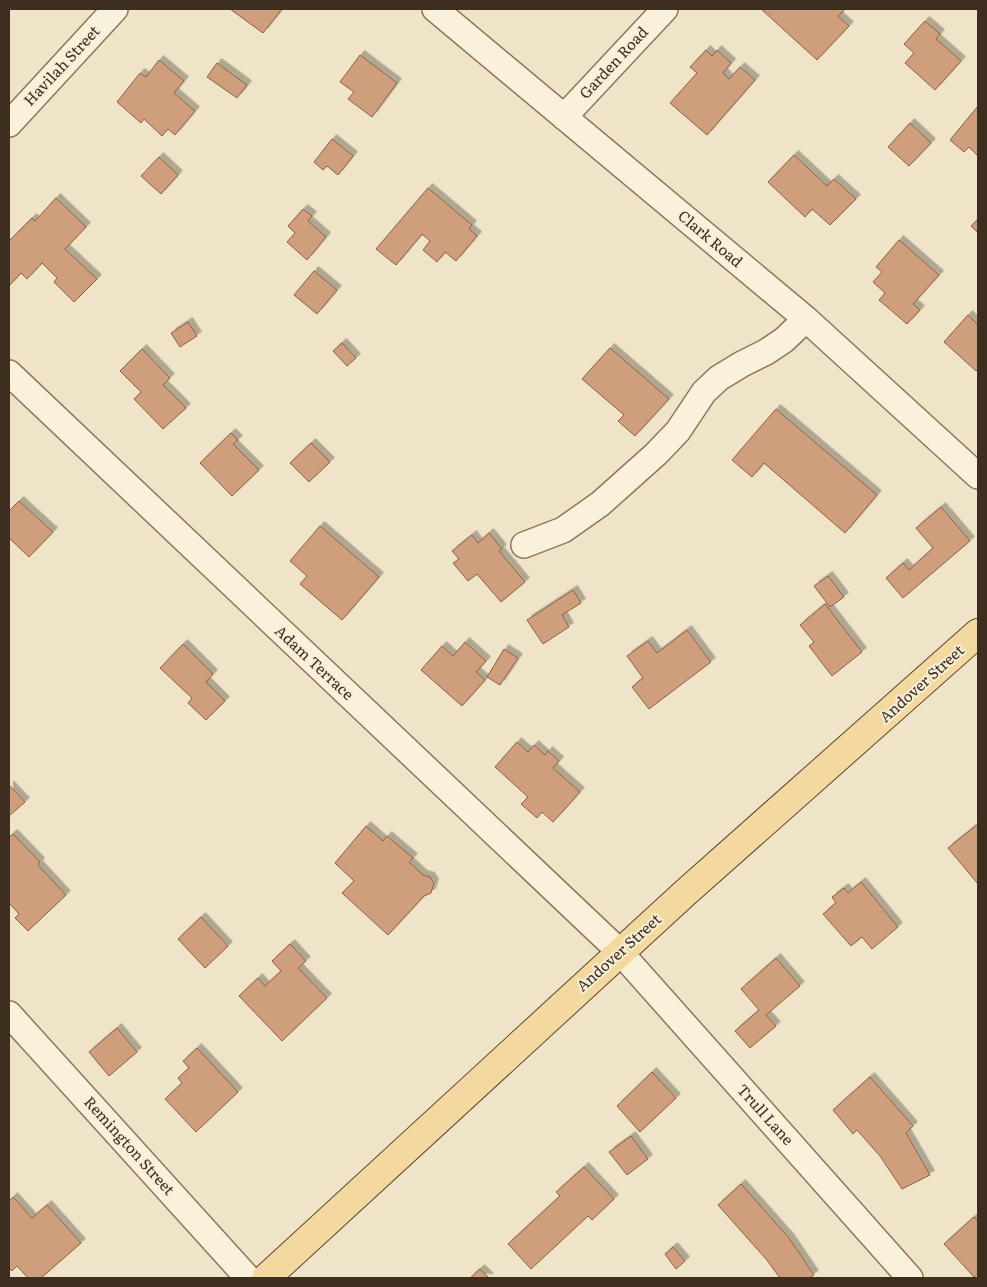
<svg xmlns="http://www.w3.org/2000/svg" width="987" height="1287" font-family="Literata,serif">
  <style>
    .building { fill: #cf9f7d; stroke: #8d5f41; filter: url(#shadow) }
    .lines { fill: none; stroke-linecap: round; stroke-linejoin: round }
    .minor-casing { stroke: #8d765c; stroke-width: 28 }
    .major-casing { stroke: #5b4430; stroke-width: 30 }
    .minor { stroke: #faf1dc; stroke-width: 25 }
    .major { stroke: #f3d9a0; stroke-width: 28 }
    .labels { text-anchor: middle; stroke-width: 4; stroke-linejoin: round; paint-order: stroke }
    .street-label { font-size: 15px; fill: #3d2e20; stroke: #f7eed8 }
  </style>
  <defs>
    <filter id="shadow"><feDropShadow dx="4.5" dy="-4.5" stdDeviation="0" flood-color="#0004"/></filter>
  </defs>
  <rect width="100%" height="100%" fill="#f0e4c8"/>
  <path class="building" d="M 230,9 L 282,9 L 263,33 Z
    M 761,9 L 845,9 L 838,16 L 849,26 L 817,60 Z
    M 925,21 L 940,34 L 936,39 L 961,61 L 935,90 L 905,63 L 914,53 L 904,44 Z
    M 706,50 L 712,56 L 717,50 L 731,63 L 723,73 L 729,79 L 740,67 L 755,80 L 707,135 L 670,103 L 697,73 L 690,67 Z
    M 360,55 L 397,83 L 372,117 L 348,99 L 354,92 L 340,82 Z
    M 159,60 L 184,81 L 174,93 L 195,111 L 175,135 L 168,129 L 162,136 L 144,119 L 141,123 L 117,102 L 140,73 L 146,77 Z
    M 217,63 L 247,85 L 237,98 L 207,77 Z
    M 978,106 L 978,156 L 969,147 L 964,152 L 950,140 Z
    M 910,123 L 931,143 L 909,166 L 888,147 Z
    M 332,139 L 353,156 L 338,175 L 327,166 L 323,170 L 314,162 Z
    M 794,155 L 827,186 L 834,179 L 856,199 L 830,225 L 812,209 L 805,217 L 768,182 Z
    M 159,157 L 178,175 L 161,194 L 141,176 Z
    M 428,188 L 472,225 L 469,229 L 477,236 L 456,261 L 445,252 L 437,262 L 423,250 L 430,241 L 422,234 L 396,265 L 376,249 Z
    M 56,198 L 86,227 L 65,249 L 97,279 L 74,302 L 54,282 L 57,278 L 42,263 L 27,279 L 21,273 L 9,286 L 9,241 L 32,218 L 35,221 Z
    M 303,209 L 312,216 L 308,221 L 326,237 L 307,260 L 287,242 L 295,233 L 288,226 Z
    M 978,219 L 978,233 L 971,226 Z
    M 899,240 L 939,275 L 913,304 L 920,310 L 907,324 L 879,300 L 885,293 L 873,282 L 882,272 L 876,267 Z
    M 314,271 L 337,290 L 317,314 L 294,295 Z
    M 968,315 L 978,325 L 978,369 L 976,371 L 944,342 Z
    M 188,322 L 197,336 L 180,347 L 171,333 Z
    M 342,343 L 356,358 L 347,366 L 333,351 Z
    M 610,348 L 669,399 L 635,436 L 618,421 L 624,415 L 582,379 Z
    M 142,349 L 170,378 L 163,385 L 186,408 L 163,429 L 134,399 L 141,392 L 120,371 Z
    M 776,409 L 877,495 L 845,533 L 764,463 L 752,477 L 732,460 Z
    M 231,433 L 238,440 L 233,444 L 259,470 L 232,496 L 200,463 Z
    M 311,443 L 330,462 L 309,482 L 290,463 Z
    M 19,501 L 53,532 L 29,557 L 9,538 L 9,511 Z
    M 941,507 L 970,541 L 903,598 L 886,578 L 903,563 L 909,570 L 933,548 L 916,528 Z
    M 320,526 L 379,577 L 342,620 L 300,584 L 307,576 L 290,561 Z
    M 489,533 L 502,549 L 499,551 L 525,582 L 501,602 L 477,574 L 468,581 L 453,563 L 459,559 L 452,551 L 472,535 L 478,543 Z
    M 828,576 L 844,597 L 830,607 L 814,586 Z
    M 573,590 L 581,603 L 562,615 L 569,627 L 543,644 L 527,620 Z
    M 825,604 L 862,652 L 832,676 L 809,646 L 814,642 L 800,625 Z
    M 687,630 L 711,662 L 649,709 L 632,687 L 643,678 L 627,656 L 648,641 L 657,653 Z
    M 465,642 L 486,661 L 476,672 L 485,680 L 462,706 L 421,670 L 442,646 L 453,656 Z
    M 183,644 L 213,674 L 206,682 L 225,701 L 206,720 L 188,703 L 192,698 L 160,668 Z
    M 504,649 L 518,658 L 500,685 L 487,677 Z
    M 517,742 L 528,752 L 534,745 L 545,755 L 548,751 L 559,761 L 553,768 L 580,792 L 553,822 L 542,812 L 537,818 L 521,804 L 528,797 L 495,767 Z
    M 9,785 L 25,802 L 9,816 Z
    M 978,824 L 978,884 L 948,848 Z
    M 366,826 L 383,841 L 387,836 L 413,858 L 409,862 L 423,875 L 430,877 L 434,883 L 431,893 L 424,896 L 388,935 L 342,893 L 354,881 L 335,863 Z
    M 13,834 L 40,862 L 38,865 L 66,895 L 28,931 L 15,918 L 19,914 L 9,903 L 9,837 Z
    M 861,882 L 898,927 L 872,949 L 862,937 L 851,946 L 823,914 L 836,903 L 832,897 L 844,888 L 848,893 Z
    M 201,917 L 228,946 L 205,968 L 178,939 Z
    M 290,944 L 306,961 L 298,968 L 327,998 L 282,1041 L 239,996 L 258,978 L 265,986 L 281,971 L 272,961 Z
    M 776,958 L 800,986 L 766,1015 L 776,1026 L 750,1048 L 735,1031 L 759,1010 L 741,989 Z
    M 117,1028 L 137,1052 L 109,1076 L 89,1052 Z
    M 197,1048 L 238,1092 L 196,1132 L 165,1099 L 182,1083 L 178,1078 L 189,1068 L 183,1061 Z
    M 652,1072 L 676,1098 L 640,1132 L 617,1106 Z
    M 870,1077 L 913,1126 L 906,1133 L 930,1175 L 902,1189 L 880,1156 L 857,1130 L 853,1134 L 833,1110 Z
    M 631,1136 L 648,1159 L 627,1175 L 609,1152 Z
    M 584,1167 L 614,1199 L 592,1220 L 588,1216 L 531,1269 L 508,1244 L 560,1196 L 556,1192 Z
    M 741,1184 L 789,1238 L 814,1275 L 809,1278 L 780,1278 L 766,1259 L 718,1205 Z
    M 13,1197 L 32,1218 L 47,1205 L 81,1243 L 41,1278 L 28,1278 L 17,1266 L 12,1271 L 9,1268 L 9,1201 Z
    M 974,1217 L 978,1221 L 978,1274 L 974,1277 L 944,1244 Z
    M 673,1247 L 685,1261 L 676,1269 L 665,1254 Z
    M 480,1269 L 489,1278 L 470,1278 Z"/>
  <g class="lines">
    <defs>
      <path id="minor" d="M 435,9 L 806,319 L 978,476
        M 564,117 L 665,9
        M 9,124 L 115,9
        M 9,373 L 620,952 L 910,1278
        M 524,545 L 563,530 L 600,504 L 656,454 L 678,431 L 704,392 L 719,378 L 742,364 L 766,352 L 784,340 L 806,319
        M 9,1014 L 248,1278"/>
      <path id="major" d="M 266,1278 L 685,893 L 978,633"/>
    </defs>
    <use href="#minor" class="minor-casing"/>
    <use href="#major" class="major-casing"/>
    <use href="#minor" class="minor"/>
    <use href="#major" class="major"/>
  </g>
  <g class="labels">
    <g class="street-label">
      <text transform="translate(614 63) rotate(-47)" y="5">Garden Road</text>
      <text transform="translate(62 66) rotate(-47)" y="5">Havilah Street</text>
      <text transform="translate(710 239) rotate(40)" y="5">Clark Road</text>
      <text transform="translate(314 663) rotate(43)" y="5">Adam Terrace</text>
      <text transform="translate(922 684) rotate(-42)" y="5">Andover Street</text>
      <text transform="translate(619 953) rotate(-42)" y="5">Andover Street</text>
      <text transform="translate(765 1115) rotate(48)" y="5">Trull Lane</text>
      <text transform="translate(129 1146) rotate(48)" y="5">Remington Street</text>
    </g>
  </g>
  <rect width="987" height="1287" fill="none" stroke="#3d2e20" stroke-width="20"/>
</svg>
